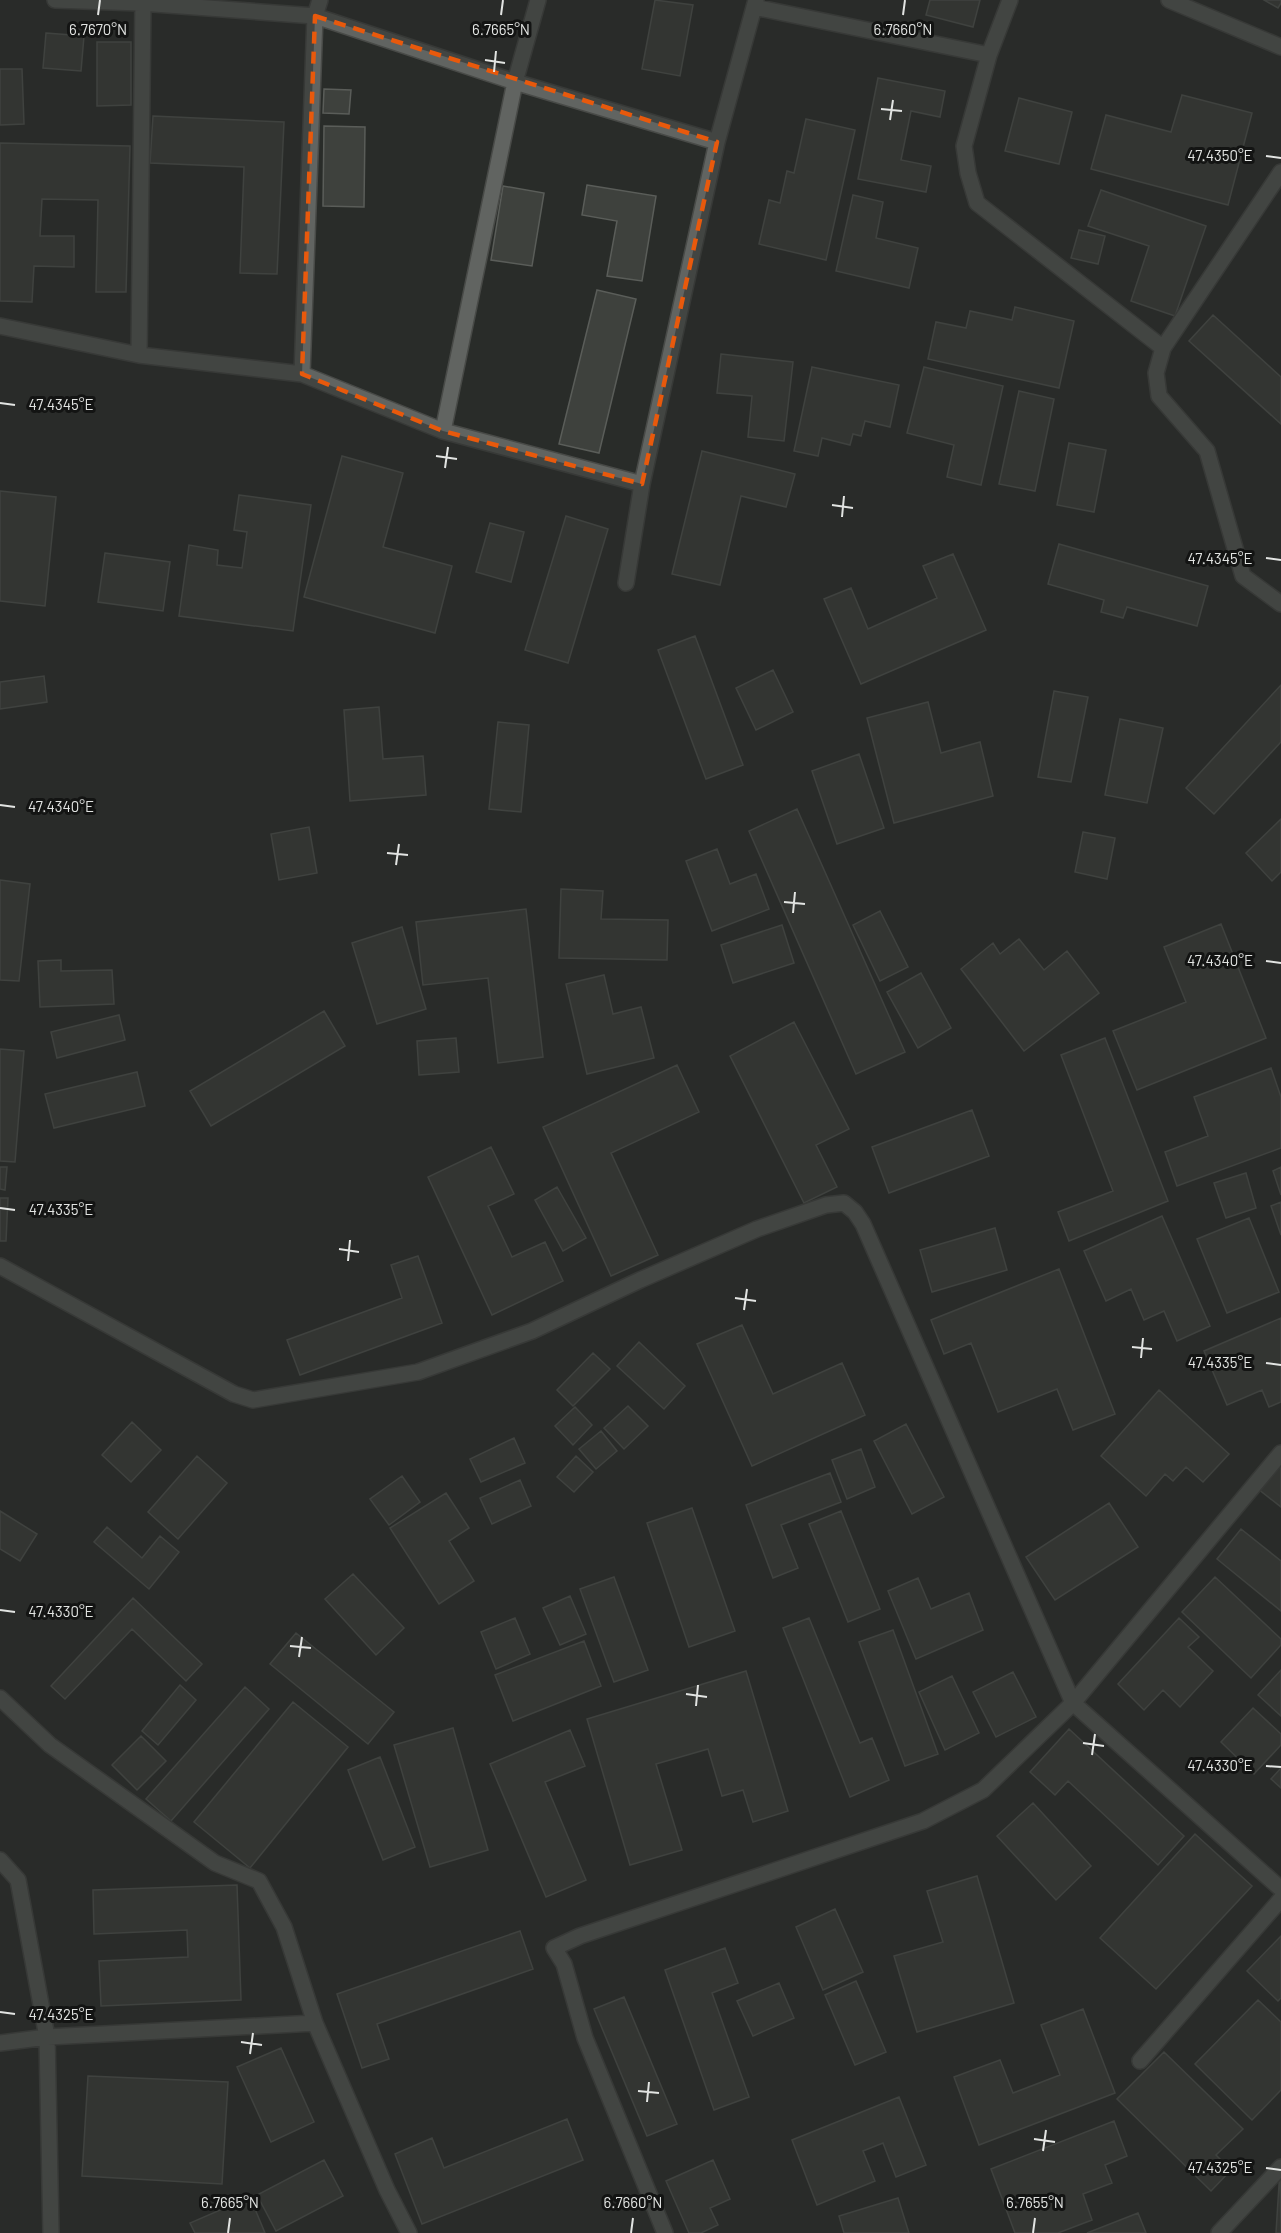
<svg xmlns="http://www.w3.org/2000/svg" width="1281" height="2233" font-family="Barlow,sans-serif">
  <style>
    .building { fill: #3e413d; stroke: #5a5d59; stroke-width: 1.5 }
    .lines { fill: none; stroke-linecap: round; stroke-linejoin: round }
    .minor-casing { stroke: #484a47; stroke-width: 18 }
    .minor { stroke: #616461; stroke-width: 15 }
    .marked { fill: none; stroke: #e8590c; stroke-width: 4.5; stroke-dasharray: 12 8; stroke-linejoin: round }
    .ticks { fill: none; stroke: #e2e4e2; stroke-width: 2 }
    .ticks-label { font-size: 15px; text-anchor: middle; fill: #e2e4e2; stroke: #131413; stroke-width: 6; stroke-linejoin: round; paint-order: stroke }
  </style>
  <rect width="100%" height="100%" fill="#292c29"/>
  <path class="building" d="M 655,0 L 693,5 L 680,76 L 642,69 Z
    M 930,0 L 980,0 L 973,27 L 926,15 Z
    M 1264,0 L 1281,0 L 1281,3 L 1278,8 Z
    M 46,33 L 84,36 L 81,71 L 43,68 Z
    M 97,42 L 131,42 L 131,105 L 97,106 Z
    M 0,69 L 22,69 L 24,124 L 0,125 Z
    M 878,78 L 945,91 L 940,117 L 911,111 L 901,160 L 931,166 L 926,192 L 858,179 Z
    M 324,89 L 351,90 L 349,114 L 323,113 Z
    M 1182,95 L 1252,113 L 1228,205 L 1091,169 L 1106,115 L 1171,132 Z
    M 1019,98 L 1072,112 L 1059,164 L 1005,151 Z
    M 153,116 L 284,122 L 277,274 L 240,273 L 244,167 L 150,163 Z
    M 806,119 L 855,130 L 826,260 L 759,244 L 769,200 L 780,203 L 787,171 L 794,173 Z
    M 324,126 L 365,127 L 364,207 L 323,206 Z
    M 0,143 L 130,146 L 126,292 L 96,292 L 98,200 L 42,199 L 40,236 L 74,236 L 74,267 L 34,266 L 32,302 L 0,301 Z
    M 587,185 L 656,196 L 642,281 L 607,276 L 617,221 L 582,215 Z
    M 503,186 L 544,193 L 532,266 L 491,260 Z
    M 1101,190 L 1206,226 L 1175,316 L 1131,301 L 1149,246 L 1088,226 Z
    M 853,195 L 883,202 L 876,238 L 918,248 L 909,288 L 836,271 Z
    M 1079,230 L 1105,236 L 1098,264 L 1071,258 Z
    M 597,290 L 636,299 L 599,453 L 559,444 Z
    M 1015,307 L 1074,321 L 1059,388 L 928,359 L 936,322 L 966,328 L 970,311 L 1012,320 Z
    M 1213,315 L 1281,377 L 1281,424 L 1189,341 Z
    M 721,354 L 793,362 L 784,441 L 748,437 L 752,396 L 717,393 Z
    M 812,367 L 899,385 L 890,427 L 865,421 L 861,436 L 853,434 L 850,445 L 822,438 L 818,456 L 794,451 Z
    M 924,367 L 1003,386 L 981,485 L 947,477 L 954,445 L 907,433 Z
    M 1019,391 L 1054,399 L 1035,491 L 999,484 Z
    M 1069,443 L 1106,450 L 1094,512 L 1057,505 Z
    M 702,451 L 795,474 L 786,507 L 741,496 L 720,585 L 672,574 Z
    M 342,456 L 403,473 L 383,547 L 452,566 L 435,633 L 304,597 Z
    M 0,491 L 56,497 L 45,606 L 0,601 Z
    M 239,495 L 311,505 L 293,631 L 179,616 L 189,545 L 218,550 L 217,565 L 242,568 L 247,532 L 234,530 Z
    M 566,516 L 608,529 L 568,663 L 525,650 Z
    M 490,523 L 524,532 L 511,582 L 476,572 Z
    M 1059,544 L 1208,586 L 1197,626 L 1127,607 L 1123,618 L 1101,612 L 1104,600 L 1048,584 Z
    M 105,553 L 170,562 L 163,611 L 98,602 Z
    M 953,554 L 986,630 L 861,684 L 824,599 L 851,588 L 868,629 L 937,598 L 923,566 Z
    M 695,636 L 743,765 L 706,779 L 658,650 Z
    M 773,670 L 793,712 L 756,730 L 736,688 Z
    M 44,676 L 47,702 L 0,709 L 0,682 Z
    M 1281,685 L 1281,742 L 1214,814 L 1186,788 Z
    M 1054,691 L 1088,697 L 1071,782 L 1038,777 Z
    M 928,702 L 941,753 L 980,742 L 993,796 L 894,823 L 867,718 Z
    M 379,707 L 383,759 L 423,756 L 426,795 L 350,801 L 344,710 Z
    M 1120,719 L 1163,728 L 1147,803 L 1105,795 Z
    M 498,722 L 529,725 L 521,812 L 489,809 Z
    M 859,754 L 884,828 L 837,844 L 812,771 Z
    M 797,809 L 905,1052 L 856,1074 L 749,831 Z
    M 1281,819 L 1281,872 L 1272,881 L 1246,853 Z
    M 309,827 L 317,873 L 279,880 L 271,834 Z
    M 1083,832 L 1115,838 L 1107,879 L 1075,872 Z
    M 717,849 L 730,884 L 756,874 L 769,909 L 712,931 L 686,861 Z
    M 0,880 L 30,884 L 19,981 L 0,980 Z
    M 561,889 L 603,891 L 601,919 L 668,920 L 667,960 L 559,958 Z
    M 526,909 L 543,1057 L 498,1063 L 488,978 L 423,985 L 416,922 Z
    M 880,911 L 908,967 L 880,981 L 853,925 Z
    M 1221,924 L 1266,1038 L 1137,1090 L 1113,1031 L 1186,1002 L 1164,947 Z
    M 782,925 L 794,963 L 733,983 L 721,945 Z
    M 402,927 L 426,1009 L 377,1024 L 352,943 Z
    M 1019,939 L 1044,970 L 1067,951 L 1099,993 L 1024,1051 L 961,969 L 993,943 L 1000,954 Z
    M 61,960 L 61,971 L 112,970 L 114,1004 L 40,1007 L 38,961 Z
    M 921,973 L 951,1028 L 918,1048 L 887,992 Z
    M 604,975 L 613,1014 L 641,1007 L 654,1058 L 587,1074 L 566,984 Z
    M 324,1011 L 345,1046 L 211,1126 L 190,1091 Z
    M 119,1015 L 125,1040 L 57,1058 L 51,1032 Z
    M 794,1022 L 849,1129 L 816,1145 L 837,1187 L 804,1203 L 730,1056 Z
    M 456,1038 L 459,1072 L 419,1075 L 417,1041 Z
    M 1105,1038 L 1168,1201 L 1069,1241 L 1058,1212 L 1113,1191 L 1061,1055 Z
    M 0,1049 L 24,1051 L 15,1162 L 0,1161 Z
    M 677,1065 L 699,1112 L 611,1153 L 658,1255 L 611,1276 L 543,1127 Z
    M 1271,1068 L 1281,1097 L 1281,1148 L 1177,1186 L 1165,1152 L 1208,1136 L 1194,1097 Z
    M 137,1072 L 145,1106 L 54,1128 L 45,1094 Z
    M 972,1110 L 989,1156 L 889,1193 L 872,1147 Z
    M 491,1147 L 514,1194 L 488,1206 L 512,1257 L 545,1242 L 563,1281 L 492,1315 L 428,1177 Z
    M 0,1167 L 7,1167 L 5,1190 L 0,1189 Z
    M 1281,1167 L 1281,1195 L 1273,1171 Z
    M 1246,1173 L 1256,1208 L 1226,1218 L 1214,1183 Z
    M 557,1187 L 586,1238 L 563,1251 L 535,1200 Z
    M 0,1198 L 8,1198 L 6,1241 L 0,1241 Z
    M 1281,1202 L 1281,1235 L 1271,1206 Z
    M 1162,1216 L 1210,1326 L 1177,1341 L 1164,1311 L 1144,1320 L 1131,1289 L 1106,1301 L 1084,1251 Z
    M 1249,1218 L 1279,1292 L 1227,1313 L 1197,1239 Z
    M 995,1228 L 1007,1270 L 932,1292 L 920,1250 Z
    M 418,1256 L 442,1323 L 300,1375 L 287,1340 L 402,1298 L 391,1265 Z
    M 1059,1269 L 1115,1414 L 1073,1430 L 1057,1389 L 998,1412 L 971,1343 L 944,1354 L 931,1320 Z
    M 1281,1318 L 1281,1402 L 1269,1407 L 1262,1390 L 1227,1405 L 1204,1351 Z
    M 742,1325 L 773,1394 L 842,1363 L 865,1415 L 752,1466 L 697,1344 Z
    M 639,1342 L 685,1386 L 664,1409 L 617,1366 Z
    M 593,1353 L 610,1369 L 573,1406 L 557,1390 Z
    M 1159,1390 L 1229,1454 L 1203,1482 L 1186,1467 L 1173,1481 L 1165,1474 L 1146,1496 L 1101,1456 Z
    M 628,1406 L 648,1426 L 624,1449 L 604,1428 Z
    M 575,1407 L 592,1425 L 573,1445 L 555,1426 Z
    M 132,1422 L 161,1450 L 131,1482 L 102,1455 Z
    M 906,1424 L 944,1497 L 912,1514 L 874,1441 Z
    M 601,1431 L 617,1451 L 596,1469 L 579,1449 Z
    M 514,1438 L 525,1463 L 481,1482 L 470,1459 Z
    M 861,1449 L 875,1487 L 847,1499 L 832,1460 Z
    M 197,1456 L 227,1483 L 178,1539 L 148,1512 Z
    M 576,1456 L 593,1472 L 574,1492 L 557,1477 Z
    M 1281,1461 L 1281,1507 L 1258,1489 Z
    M 830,1473 L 841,1502 L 781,1525 L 798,1568 L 773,1578 L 746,1505 Z
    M 402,1476 L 420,1502 L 389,1525 L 370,1499 Z
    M 520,1480 L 531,1506 L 492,1524 L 480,1498 Z
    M 446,1493 L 469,1528 L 449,1541 L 474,1581 L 439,1604 L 390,1528 Z
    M 1109,1503 L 1138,1547 L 1055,1600 L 1026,1557 Z
    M 692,1508 L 735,1631 L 689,1647 L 647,1523 Z
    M 0,1511 L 37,1534 L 20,1561 L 0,1549 Z
    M 841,1511 L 880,1609 L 848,1622 L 809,1524 Z
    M 107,1527 L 142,1558 L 160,1536 L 179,1552 L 149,1589 L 94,1542 Z
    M 1241,1529 L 1281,1561 L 1281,1611 L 1217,1559 Z
    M 353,1574 L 404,1628 L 376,1655 L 325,1599 Z
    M 614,1577 L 648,1670 L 614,1682 L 580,1589 Z
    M 1215,1577 L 1281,1639 L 1281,1645 L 1251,1678 L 1182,1612 Z
    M 918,1578 L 931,1609 L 969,1593 L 983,1630 L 916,1659 L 888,1591 Z
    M 570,1596 L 586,1634 L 560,1645 L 543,1608 Z
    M 133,1598 L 202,1664 L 186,1681 L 132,1629 L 65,1699 L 51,1686 Z
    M 515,1618 L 530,1654 L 496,1669 L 481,1632 Z
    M 809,1618 L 860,1743 L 872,1738 L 889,1780 L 850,1797 L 783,1628 Z
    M 1179,1618 L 1199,1637 L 1188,1647 L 1213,1671 L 1180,1707 L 1163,1690 L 1144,1710 L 1118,1684 Z
    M 893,1630 L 938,1754 L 905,1766 L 859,1642 Z
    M 296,1633 L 394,1712 L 368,1744 L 270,1664 Z
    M 584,1641 L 601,1686 L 513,1721 L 495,1675 Z
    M 1281,1670 L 1281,1716 L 1258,1695 Z
    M 746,1671 L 788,1811 L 753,1822 L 743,1790 L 722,1796 L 708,1749 L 656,1764 L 682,1850 L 630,1865 L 587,1719 Z
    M 1013,1672 L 1036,1717 L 996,1737 L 973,1692 Z
    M 952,1676 L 979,1733 L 945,1750 L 919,1692 Z
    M 180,1685 L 196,1700 L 158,1745 L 142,1731 Z
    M 245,1687 L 269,1709 L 171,1821 L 146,1799 Z
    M 293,1702 L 348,1747 L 250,1868 L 194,1822 Z
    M 1253,1708 L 1281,1734 L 1281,1745 L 1254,1774 L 1221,1742 Z
    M 453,1728 L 488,1850 L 430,1867 L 394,1745 Z
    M 1069,1729 L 1184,1836 L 1158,1865 L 1068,1781 L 1055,1795 L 1030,1772 Z
    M 570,1730 L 585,1766 L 545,1782 L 586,1880 L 546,1897 L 490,1764 Z
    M 141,1736 L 166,1761 L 137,1790 L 112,1765 Z
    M 380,1757 L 415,1847 L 383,1860 L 348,1770 Z
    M 1281,1768 L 1281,1788 L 1271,1779 Z
    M 1033,1803 L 1091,1866 L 1056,1900 L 997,1836 Z
    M 1195,1834 L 1252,1886 L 1156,1989 L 1100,1938 Z
    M 977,1876 L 1014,2003 L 917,2032 L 894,1956 L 943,1942 L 927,1891 Z
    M 237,1885 L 241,2000 L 101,2006 L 99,1961 L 188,1957 L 187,1930 L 94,1934 L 93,1890 Z
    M 835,1909 L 863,1972 L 823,1990 L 796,1927 Z
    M 520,1931 L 533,1969 L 377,2024 L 389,2059 L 362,2068 L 337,1994 Z
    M 1281,1936 L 1281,1998 L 1278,2001 L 1247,1971 Z
    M 725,1948 L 738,1983 L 712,1993 L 749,2097 L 714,2110 L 665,1970 Z
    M 856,1981 L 886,2052 L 855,2065 L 825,1995 Z
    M 779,1983 L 794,2018 L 753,2036 L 737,2001 Z
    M 624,1997 L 677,2124 L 647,2136 L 594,2009 Z
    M 1258,2000 L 1281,2022 L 1281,2090 L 1252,2120 L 1195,2064 Z
    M 1083,2009 L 1115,2093 L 979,2145 L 954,2077 L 1000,2060 L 1013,2093 L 1060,2075 L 1041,2025 Z
    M 281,2048 L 314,2122 L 271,2142 L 237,2067 Z
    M 1164,2052 L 1243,2129 L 1216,2155 L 1231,2170 L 1211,2191 L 1117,2099 Z
    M 88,2076 L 228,2082 L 222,2184 L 82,2176 Z
    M 899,2097 L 926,2165 L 896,2177 L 883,2143 L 863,2151 L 875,2181 L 817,2205 L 792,2140 Z
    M 567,2119 L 583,2160 L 422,2224 L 395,2154 L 432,2138 L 444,2168 Z
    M 1114,2121 L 1127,2156 L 1105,2165 L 1112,2183 L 1083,2194 L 1092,2220 L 1058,2233 L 1015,2233 L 991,2169 Z
    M 324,2160 L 343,2196 L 276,2231 L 257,2195 Z
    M 713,2160 L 730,2199 L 710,2208 L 718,2225 L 701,2233 L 689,2233 L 666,2181 Z
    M 1280,2169 L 1281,2233 L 1276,2233 Z
    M 250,2197 L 265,2233 L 195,2233 L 190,2223 Z
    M 898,2198 L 909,2233 L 844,2233 L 839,2216 Z
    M 1138,2213 L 1146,2233 L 1087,2233 Z"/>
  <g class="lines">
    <defs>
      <path id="minor" d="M 55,0 L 141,3 L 315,16 L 515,82 L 717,142
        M 1169,0 L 1281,47
        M 754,7 L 989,55 L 964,146 L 968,173 L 977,203 L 1163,348 L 1156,373 L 1159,396 L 1207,451 L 1243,576 L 1281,604
        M 989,55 L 1010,0
        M 0,326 L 139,355 L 302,374 L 443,431 L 642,484
        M 1163,348 L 1281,172
        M 139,355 L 143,0
        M 302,374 L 315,16 L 320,0
        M 443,431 L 515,82 L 538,0
        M 626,583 L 642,484 L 717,142 L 756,0
        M 0,1266 L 234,1394 L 253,1400 L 418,1372 L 532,1331 L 640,1280 L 757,1229 L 826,1205 L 844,1203 L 855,1212 L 863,1224 L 1073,1703 L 1281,1889
        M 0,1698 L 50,1745 L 215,1863 L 259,1881 L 284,1927 L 315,2023 L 387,2190 L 409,2233
        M 0,1860 L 18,1880 L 47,2037 L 51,2233
        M 0,2043 L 47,2037 L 315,2023
        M 1140,2061 L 1281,1899
        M 665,2233 L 585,2038 L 564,1964 L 554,1948 L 580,1936 L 923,1821 L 983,1790 L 1073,1703 L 1281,1453
        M 1219,2233 L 1281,2167"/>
    </defs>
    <use href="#minor" class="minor-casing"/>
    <use href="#minor" class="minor"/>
  </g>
  <path d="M0 0H1281V2233H0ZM 315,16 L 717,142 L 642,484 L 443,431 L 302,374 Z" fill="#292c29" fill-opacity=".55" fill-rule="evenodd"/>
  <path class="marked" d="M 315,16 L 717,142 L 642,484 L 443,431 L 302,374 Z"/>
  <path class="ticks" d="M 98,15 L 100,0M 501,15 L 503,0M 903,15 L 905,0M 485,60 L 505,63M 494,72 L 496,51M 881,109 L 902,111M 890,120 L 893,100M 1266,156 L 1281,158M 0,403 L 15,405M 436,456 L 457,459M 445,468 L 448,447M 832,505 L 853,508M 842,517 L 844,496M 1266,558 L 1281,560M 0,805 L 15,807M 387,853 L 408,855M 396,865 L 399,844M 784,902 L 805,904M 793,913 L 795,892M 1266,961 L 1281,963M 0,1208 L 15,1210M 339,1249 L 359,1252M 348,1261 L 350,1240M 735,1298 L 756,1301M 744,1310 L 747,1289M 1132,1347 L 1152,1349M 1141,1358 L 1143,1338M 1266,1363 L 1281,1365M 0,1610 L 15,1612M 290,1646 L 311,1648M 299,1657 L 302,1637M 686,1694 L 707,1697M 696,1706 L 698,1685M 1083,1743 L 1104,1746M 1092,1755 L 1095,1734M 1266,1766 L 1281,1767M 0,2012 L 15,2014M 241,2042 L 262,2045M 250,2054 L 253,2033M 638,2091 L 659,2093M 647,2102 L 649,2082M 1034,2139 L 1055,2142M 1043,2151 L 1046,2130M 1266,2168 L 1281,2170M 228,2233 L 230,2218M 631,2233 L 633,2218M 1033,2233 L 1035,2218"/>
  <g class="ticks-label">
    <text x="98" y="35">6.7670°N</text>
    <text x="501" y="35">6.7665°N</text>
    <text x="903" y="35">6.7660°N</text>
    <text x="1220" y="161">47.4350°E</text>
    <text x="61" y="410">47.4345°E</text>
    <text x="1220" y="564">47.4345°E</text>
    <text x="61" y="812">47.4340°E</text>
    <text x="1220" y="966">47.4340°E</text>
    <text x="61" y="1215">47.4335°E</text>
    <text x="1220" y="1368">47.4335°E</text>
    <text x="61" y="1617">47.4330°E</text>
    <text x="1220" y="1771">47.4330°E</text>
    <text x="61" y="2020">47.4325°E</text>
    <text x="1220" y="2173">47.4325°E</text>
    <text x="230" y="2208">6.7665°N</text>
    <text x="633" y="2208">6.7660°N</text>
    <text x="1035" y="2208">6.7655°N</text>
  </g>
</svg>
